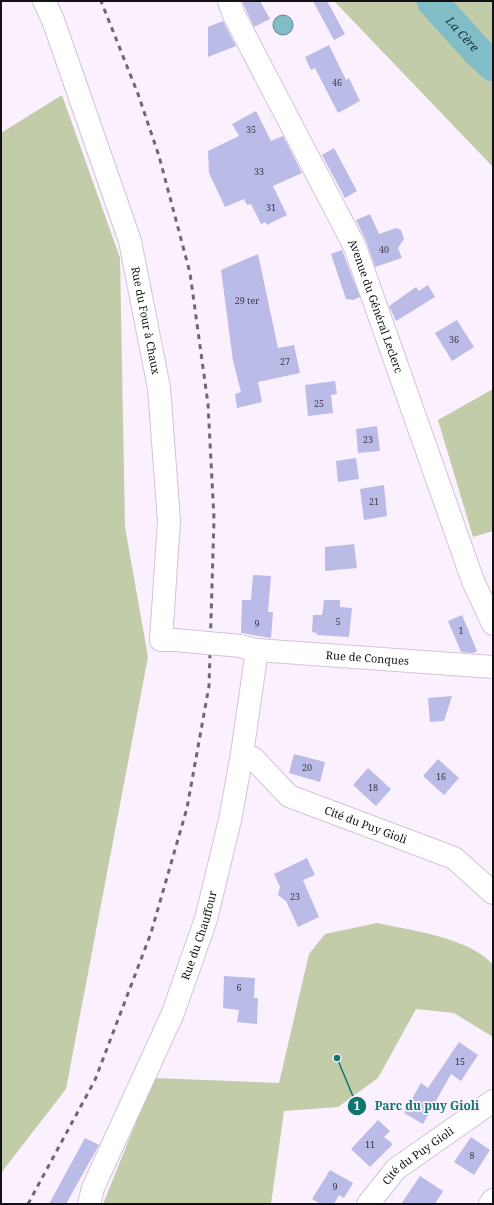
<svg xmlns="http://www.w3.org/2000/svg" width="494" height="1205" font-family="'Noto Serif',serif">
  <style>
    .green { fill: #c2cca9 }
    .water { fill: #81bdc7; stroke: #618992 }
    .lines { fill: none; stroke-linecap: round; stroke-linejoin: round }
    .river { stroke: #81bdc7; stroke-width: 31 }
    .building { fill: #bbbbe8 }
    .minor-casing { stroke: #d3c3d8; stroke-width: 24 }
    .minor { stroke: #fff; stroke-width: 22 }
    .rail { stroke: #6f6771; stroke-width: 3; stroke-dasharray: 5 5; stroke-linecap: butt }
    .minor-bridge-casing { stroke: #d3c3d8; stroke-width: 24; stroke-linecap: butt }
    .minor-bridge { stroke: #fff; stroke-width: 22 }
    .labels { text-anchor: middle; stroke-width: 3.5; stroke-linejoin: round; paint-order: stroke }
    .number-label { font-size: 9px; fill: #3e3a4a }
    .street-label { font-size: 11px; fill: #150f16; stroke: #fbf0fd }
    .water-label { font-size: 12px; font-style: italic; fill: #143338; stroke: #fbf0fd }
    .leader { fill: none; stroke: #0f766e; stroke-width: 1.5 }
    .callout-dot { fill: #0f766e; stroke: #fbf0fd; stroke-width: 1.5 }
    .mark-label { font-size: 12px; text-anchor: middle; font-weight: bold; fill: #fff }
    .callout-label { font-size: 12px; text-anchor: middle; font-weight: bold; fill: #0f766e; stroke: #fbf0fd; stroke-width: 3.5; stroke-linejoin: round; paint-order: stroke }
  </style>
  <rect width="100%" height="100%" fill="#fbf0fd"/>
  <path class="green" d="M 334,1 L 493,1 L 493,167 Z
    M 62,95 L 120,258 L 125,527 L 148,657 L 66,1089 L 1,1173 L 1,133 Z
    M 493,389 L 493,531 L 473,537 L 438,420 Z
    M 377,923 C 410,930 471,938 493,965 L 493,1037 L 454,1013 L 416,1009 L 378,1078 L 338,1107 L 284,1111 L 271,1204 L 103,1204 L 154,1078 L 279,1083 L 309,954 L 325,934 Z"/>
  <path class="water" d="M273 25a10 10 0 1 1 20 0a10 10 0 1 1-20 0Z"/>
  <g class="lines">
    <path class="river" id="s1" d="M 432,1 L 479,53 L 493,66"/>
  </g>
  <path class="building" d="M 242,1 L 260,1 L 270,19 L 254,27 Z
    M 313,1 L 327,1 L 345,34 L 334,40 Z
    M 223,21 L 236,46 L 208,57 L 208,27 Z
    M 329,45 L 346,80 L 349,78 L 360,101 L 338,113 L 315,68 L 311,70 L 305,57 Z
    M 256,111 L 271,141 L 283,136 L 302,173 L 273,186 L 287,215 L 267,225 L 265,222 L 261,224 L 251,204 L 247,205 L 244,199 L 225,207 L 209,173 L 208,151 L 239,136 L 232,124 Z
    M 334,148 L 357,191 L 345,198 L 322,155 Z
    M 370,214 L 379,234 L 396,228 L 401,230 L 404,239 L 398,248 L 402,258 L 375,267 L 367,243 L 356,220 Z
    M 342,250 L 360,297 L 353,300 L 346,299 L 331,254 Z
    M 258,254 L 278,348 L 294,345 L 300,373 L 258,382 L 262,402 L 237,408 L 235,394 L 241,392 L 233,361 L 221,270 Z
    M 428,285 L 435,297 L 396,321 L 389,306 L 416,287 L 419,291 Z
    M 457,320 L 474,347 L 452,361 L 435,333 Z
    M 335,381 L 337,394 L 331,395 L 333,413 L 308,416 L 305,385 Z
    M 377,426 L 380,451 L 358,453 L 356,429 Z
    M 356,458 L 359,479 L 338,482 L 336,461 Z
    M 384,485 L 387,516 L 364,520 L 360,489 Z
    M 354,544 L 357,568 L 325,571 L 325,547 Z
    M 253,575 L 271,576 L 268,612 L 273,612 L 271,638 L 241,633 L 242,600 L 251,600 Z
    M 324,600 L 340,600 L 340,607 L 352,608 L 349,637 L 317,635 L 317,633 L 312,632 L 313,615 L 322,615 Z
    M 462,615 L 477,651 L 473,653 L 461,652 L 448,621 Z
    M 452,696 L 444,721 L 430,722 L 428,698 Z
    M 294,754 L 325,762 L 320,782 L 289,773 Z
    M 438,759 L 459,778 L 444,795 L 423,776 Z
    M 368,768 L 391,789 L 376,806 L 353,785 Z
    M 307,858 L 315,875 L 303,880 L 319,917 L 298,927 L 286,901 L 278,895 L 280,887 L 274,874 Z
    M 224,976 L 255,978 L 254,998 L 258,998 L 257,1024 L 237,1022 L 239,1010 L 223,1008 Z
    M 459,1042 L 478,1055 L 461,1081 L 451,1074 L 423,1124 L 404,1113 L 421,1083 L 428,1088 Z
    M 378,1120 L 390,1131 L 384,1137 L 393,1144 L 370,1167 L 351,1149 Z
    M 471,1137 L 490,1150 L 474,1175 L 454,1162 Z
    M 85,1138 L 99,1145 L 66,1204 L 49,1204 Z
    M 330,1170 L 353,1183 L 344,1198 L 339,1195 L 334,1204 L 321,1204 L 312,1199 Z
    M 420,1176 L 443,1191 L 435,1204 L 401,1204 Z"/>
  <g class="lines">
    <defs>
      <g id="minor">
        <path id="s2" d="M 44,1 L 53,20 L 130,241 L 159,388 L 169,521 L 161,640 L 175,640"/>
        <path id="s3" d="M 229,1 L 234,15 L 355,247 L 473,581 L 493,624"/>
        <path id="s4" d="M 243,647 L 257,650 L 493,667"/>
        <path id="s5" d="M 242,754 L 253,758 L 289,796 L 454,858 L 493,893"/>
        <path id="s6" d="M 89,1204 L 93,1188 L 173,1013 L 206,919 L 230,820 L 242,754 L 257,650"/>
        <path id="s7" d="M 368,1204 L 396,1169 L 493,1101"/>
        <path d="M 490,1204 L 493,1200"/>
      </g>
    </defs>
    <use href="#minor" class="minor-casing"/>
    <use href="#minor" class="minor"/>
    <path class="rail" d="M 28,1204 L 95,1080 L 151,933 L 187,808 L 209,686 L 214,519 L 208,404 L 190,273 L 159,156 L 138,94 L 101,1"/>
    <defs>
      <path id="minor-bridge" d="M 175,640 L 241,646"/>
    </defs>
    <use href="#minor-bridge" class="minor-bridge-casing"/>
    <use href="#minor-bridge" class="minor-bridge"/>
  </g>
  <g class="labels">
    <g class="number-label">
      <text x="337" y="86">46</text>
      <text x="251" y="133">35</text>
      <text x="259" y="175">33</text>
      <text x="271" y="211">31</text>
      <text x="384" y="253">40</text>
      <text x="247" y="304">29 ter</text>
      <text x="454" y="343">36</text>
      <text x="285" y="365">27</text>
      <text x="319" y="407">25</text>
      <text x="368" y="443">23</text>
      <text x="374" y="505">21</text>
      <text x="338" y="625">5</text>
      <text x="257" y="627">9</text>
      <text x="461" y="634">1</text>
      <text x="307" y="771">20</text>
      <text x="441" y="780">16</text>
      <text x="373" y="791">18</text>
      <text x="295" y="900">23</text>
      <text x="239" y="991">6</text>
      <text x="460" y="1065">15</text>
      <text x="370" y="1148">11</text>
      <text x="472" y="1159">8</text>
      <text x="335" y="1190">9</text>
    </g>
    <g class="street-label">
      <text dy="4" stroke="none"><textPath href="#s3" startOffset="339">Avenue du Général Leclerc</textPath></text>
      <text dy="4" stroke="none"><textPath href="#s2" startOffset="336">Rue du Four à Chaux</textPath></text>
      <text dy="4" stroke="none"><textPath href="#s4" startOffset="125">Rue de Conques</textPath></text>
      <text dy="4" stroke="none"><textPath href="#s5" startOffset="146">Cité du Puy Gioli</textPath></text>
      <text dy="4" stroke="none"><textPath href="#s6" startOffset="291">Rue du Chauffour</textPath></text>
      <text dy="4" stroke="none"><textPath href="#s7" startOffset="70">Cité du Puy Gioli</textPath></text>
    </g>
    <g class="water-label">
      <text dy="4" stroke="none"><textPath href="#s1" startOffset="45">La Cère</textPath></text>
    </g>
  </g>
  <path class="leader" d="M337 1058L357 1106"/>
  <g class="callout-dot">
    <circle cx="337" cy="1058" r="4"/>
    <circle cx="357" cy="1106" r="10"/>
  </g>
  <g class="mark-label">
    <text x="357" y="1110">1</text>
  </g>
  <g class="callout-label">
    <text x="427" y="1110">Parc du puy Gioli</text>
  </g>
  <rect width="494" height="1205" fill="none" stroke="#150f16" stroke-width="4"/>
</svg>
